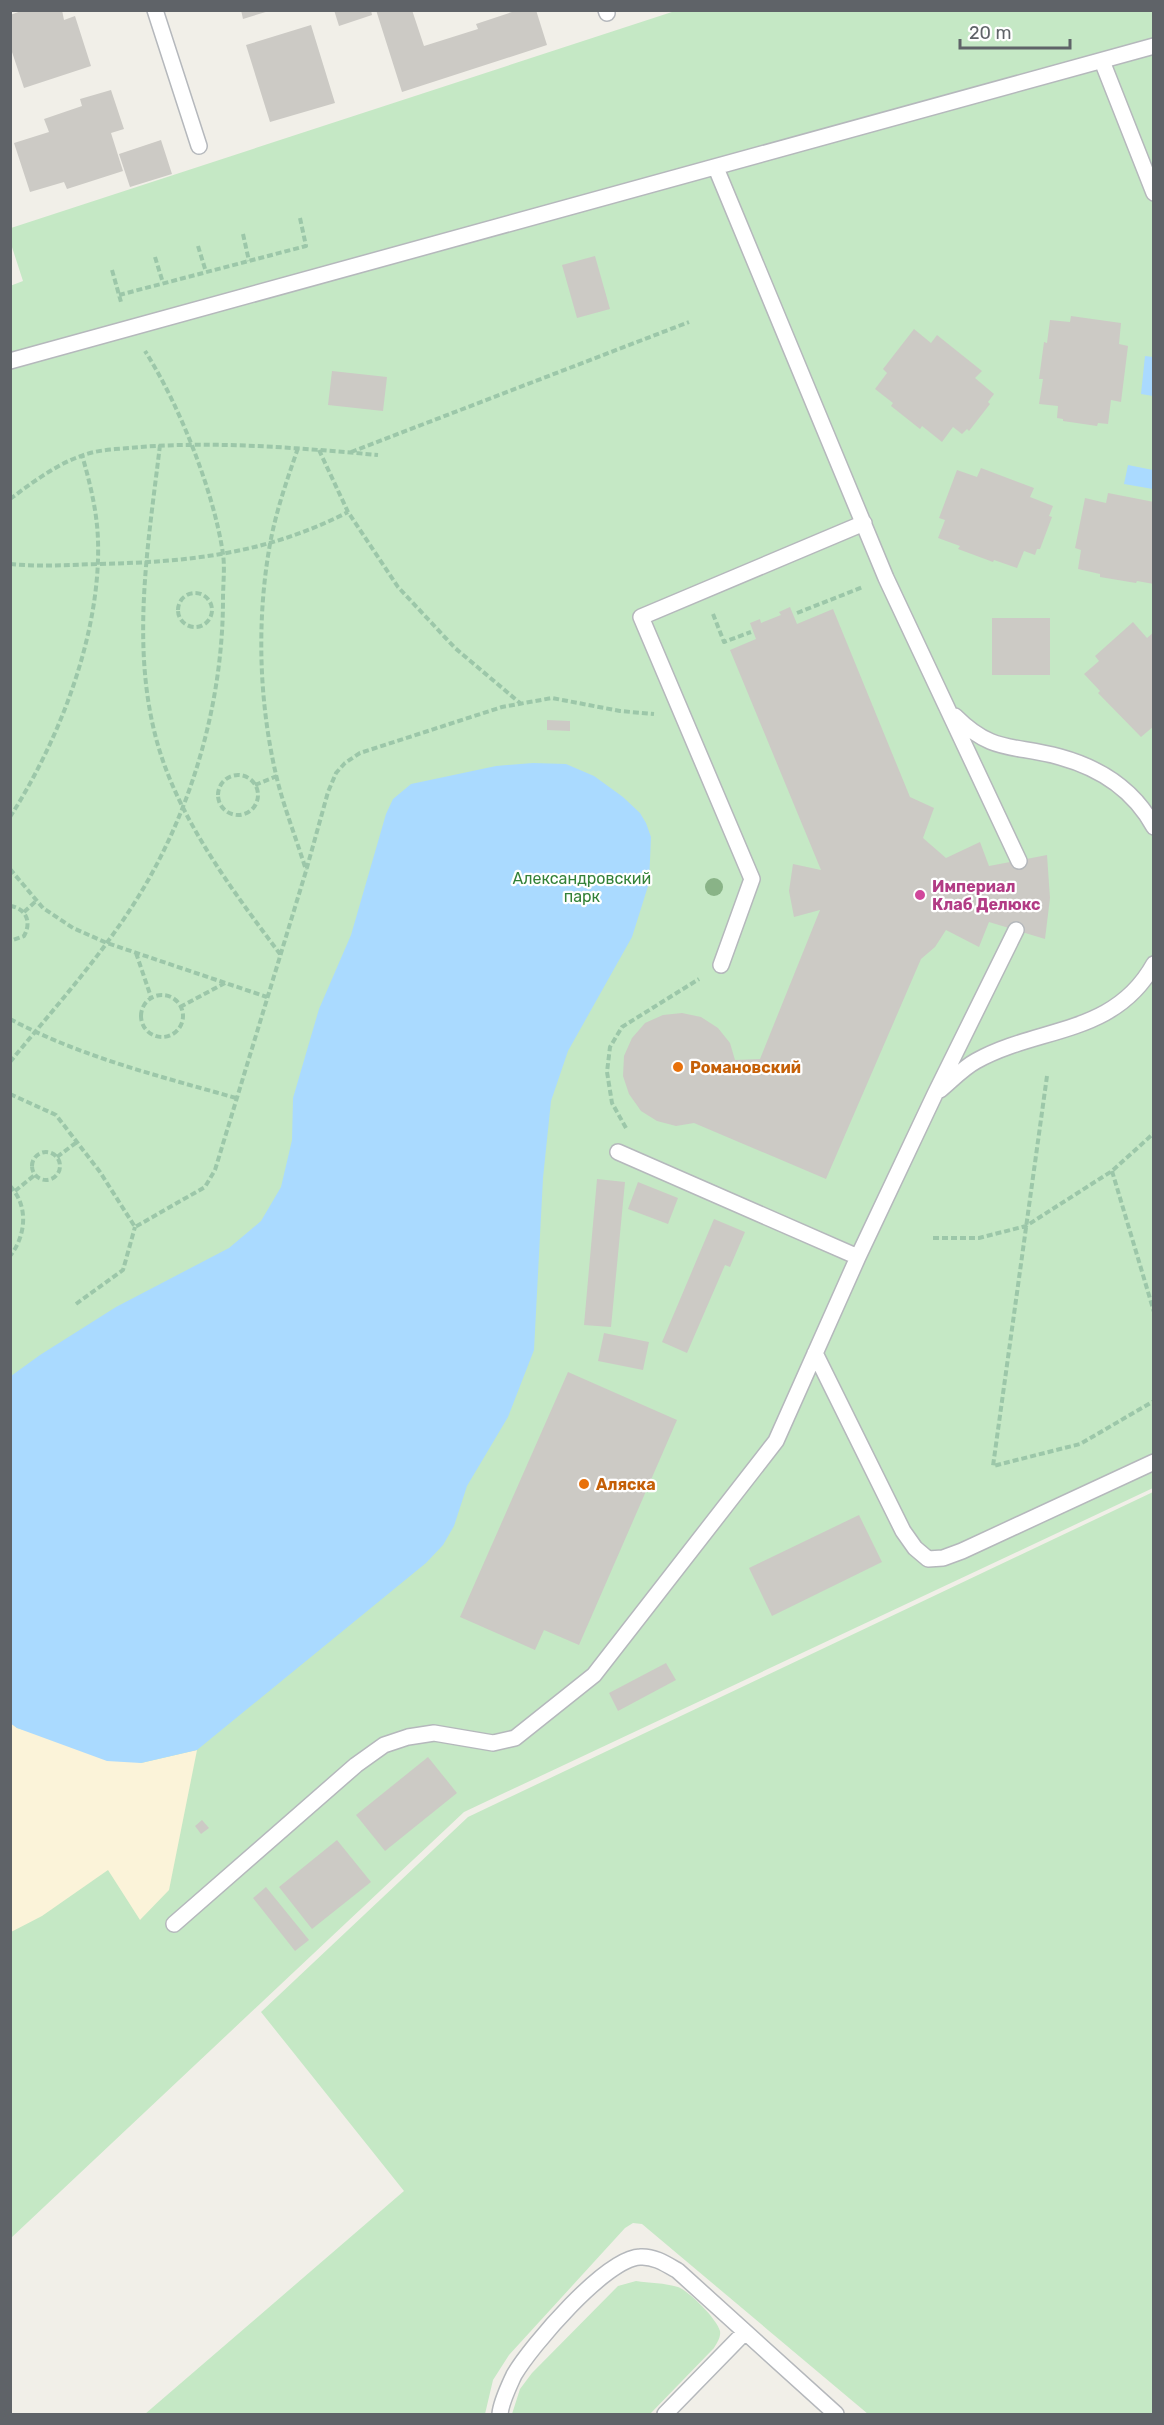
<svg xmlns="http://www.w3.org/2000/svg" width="1164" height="2425" font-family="Rubik,sans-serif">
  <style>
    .green { fill: #c5e8c5 }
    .sand { fill: #fbf3d9 }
    .water { fill: #aadaff }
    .building { fill: #cccac5 }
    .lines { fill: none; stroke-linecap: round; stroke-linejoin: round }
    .service-casing { stroke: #b5b8bc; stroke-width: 18 }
    .path { stroke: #9cc7a9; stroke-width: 4; stroke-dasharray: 6 3; stroke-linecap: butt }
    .service { stroke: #fff; stroke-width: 15 }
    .tree { fill: #89b387 }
    .hotel-dot { fill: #d1479c; stroke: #fff; stroke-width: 2 }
    .food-dot { fill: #e8710a; stroke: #fff; stroke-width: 2 }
    .labels { text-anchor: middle; stroke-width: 4.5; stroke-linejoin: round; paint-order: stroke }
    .park-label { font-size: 16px; fill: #348238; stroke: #fff }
    .hotel-label { font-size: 16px; font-weight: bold; fill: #b23c85; stroke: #fff; text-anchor: start }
    .food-label { font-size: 16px; font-weight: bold; fill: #c56008; stroke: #fff; text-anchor: start }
  </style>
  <rect width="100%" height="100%" fill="#f1efe8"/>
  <path class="green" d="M 675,11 L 1153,11 L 1153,1488 L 464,1812 L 11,2238 L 10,286 L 23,281 L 11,244 L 11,228 Z
    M 1153,1492 L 1153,2414 L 868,2414 L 642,2224 L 633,2223 L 625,2228 L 509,2355 L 493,2380 L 485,2414 L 145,2414 L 404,2191 L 261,2012 L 468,1817 Z
    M 636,2281 C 649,2283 665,2283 678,2287 C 689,2291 717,2319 720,2331 C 721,2337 717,2343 714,2348 L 650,2414 L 512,2414 L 520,2389 L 532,2373 L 618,2286 Z"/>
  <path class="sand" d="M 11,1723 L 17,1728 L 141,1763 L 197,1750 L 169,1890 L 140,1920 L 108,1870 L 42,1916 L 11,1932 Z"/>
  <path class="water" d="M 1145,356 L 1153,357 L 1153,396 L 1141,394 Z
    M 1128,465 L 1153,470 L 1153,489 L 1124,484 Z
    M 533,763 L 566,764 L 594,776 L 623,797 L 640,813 L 646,823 L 651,837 L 649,883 L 632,937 L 568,1051 L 551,1101 L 543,1178 L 534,1350 L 508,1417 L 467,1486 L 454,1526 L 443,1545 L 426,1563 L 197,1750 L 141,1763 L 107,1761 L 17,1728 L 10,1723 L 11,1376 L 40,1355 L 116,1307 L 229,1248 L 261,1221 L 281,1187 L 292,1140 L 293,1098 L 319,1009 L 351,935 L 386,814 L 393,799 L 411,784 L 496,766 Z"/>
  <path class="building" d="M 24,10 L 62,10 L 64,20 L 75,16 L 91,66 L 24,88 L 10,46 L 10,15 Z
    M 241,10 L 268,10 L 269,11 L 243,19 Z
    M 334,10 L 371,10 L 372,15 L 339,26 Z
    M 376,10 L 412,10 L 424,46 L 478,29 L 476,24 L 518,10 L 536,10 L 547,45 L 402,92 Z
    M 311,25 L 335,103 L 270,122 L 246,45 Z
    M 111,90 L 124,129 L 111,133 L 123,171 L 67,189 L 64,182 L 30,192 L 14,143 L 49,132 L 44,119 L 82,106 L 80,99 Z
    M 161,140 L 172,174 L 130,187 L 119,154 Z
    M 595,256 L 610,309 L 577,318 L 562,265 Z
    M 1071,316 L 1121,323 L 1119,344 L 1128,346 L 1121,402 L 1111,400 L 1108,424 L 1098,423 L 1097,426 L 1063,421 L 1063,419 L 1057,418 L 1058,406 L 1039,404 L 1043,379 L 1039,379 L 1044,342 L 1047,343 L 1050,320 L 1070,322 Z
    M 914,329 L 931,343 L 937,335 L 982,371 L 975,378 L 994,394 L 988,402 L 990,404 L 969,431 L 967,429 L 962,434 L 953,427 L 942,442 L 922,426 L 920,429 L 891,406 L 893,403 L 875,389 L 887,373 L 883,369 Z
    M 332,371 L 387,377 L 383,411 L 328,405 Z
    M 981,468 L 1034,488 L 1030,497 L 1053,506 L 1049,516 L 1052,517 L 1040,549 L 1037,549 L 1035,555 L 1024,551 L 1017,568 L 994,560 L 993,562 L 958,549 L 960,546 L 938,538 L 945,520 L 939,518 L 957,470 L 977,477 Z
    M 1108,493 L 1154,502 L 1154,584 L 1137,581 L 1136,583 L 1100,577 L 1100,574 L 1078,569 L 1081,550 L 1075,548 L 1085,498 L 1106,503 Z
    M 790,607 L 797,624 L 833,609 L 910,797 L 934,808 L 923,838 L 946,858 L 980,842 L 989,866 L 1047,855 L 1050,898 L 1045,939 L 989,922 L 979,947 L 946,930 L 935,947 L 921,959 L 826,1179 L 694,1123 L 676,1126 L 657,1121 L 641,1111 L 629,1094 L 623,1076 L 624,1056 L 632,1038 L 645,1023 L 663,1015 L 682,1013 L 701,1017 L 718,1028 L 730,1043 L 735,1060 L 760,1059 L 820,910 L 794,917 L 789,891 L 793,864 L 821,870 L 730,650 L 756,639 L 750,623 L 760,619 L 761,623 L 781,615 L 779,612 Z
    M 992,618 L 1050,618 L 1050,675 L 992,675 Z
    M 1133,622 L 1147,638 L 1154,632 L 1154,726 L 1141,737 L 1098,693 L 1100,691 L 1084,674 L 1099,661 L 1095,656 Z
    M 547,720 L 570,721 L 570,731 L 547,730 Z
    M 597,1179 L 625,1182 L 611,1327 L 584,1325 Z
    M 638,1182 L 678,1198 L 668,1224 L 628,1209 Z
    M 714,1219 L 745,1232 L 730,1267 L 725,1265 L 687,1353 L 662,1342 Z
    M 604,1333 L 649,1342 L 643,1370 L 598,1361 Z
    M 568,1372 L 677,1420 L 579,1645 L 544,1630 L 535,1650 L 460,1617 Z
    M 859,1515 L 882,1562 L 772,1616 L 749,1568 Z
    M 666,1663 L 676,1680 L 618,1711 L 609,1693 Z
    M 428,1757 L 457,1793 L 385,1851 L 356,1815 Z
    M 202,1820 L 209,1828 L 201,1834 L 195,1826 Z
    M 337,1840 L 371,1882 L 312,1929 L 279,1887 Z
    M 266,1887 L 309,1940 L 295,1951 L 253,1898 Z"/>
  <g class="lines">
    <defs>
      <path id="service" d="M 155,10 L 199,146
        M 606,10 L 607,13
        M 1102,61 L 1154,193
        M 716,168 L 886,578 L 1019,861
        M 10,361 L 1154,46
        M 955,716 C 993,754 1013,744 1060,757 C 1100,768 1134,790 1154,827
        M 721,965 L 752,879 L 641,617 L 864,523
        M 940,1090 C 951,1081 963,1068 976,1061 C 1039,1026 1114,1036 1154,964
        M 618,1152 L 858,1257
        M 815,1353 L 903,1531 L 915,1548 L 928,1559 L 943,1558 L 962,1551 L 1154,1462
        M 174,1924 L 356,1765 L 384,1745 L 408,1737 L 434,1733 L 493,1743 L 515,1738 L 594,1675 L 776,1441 L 858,1257 L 935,1094 L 1016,930
        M 500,2414 C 501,2402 509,2386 514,2375 C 531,2346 606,2258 640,2257 C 654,2256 666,2264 678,2271 L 836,2414
        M 665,2414 L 745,2332"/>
    </defs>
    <use href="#service" class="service-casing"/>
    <path class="path" d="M 243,234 L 249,261
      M 198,246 L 206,272
      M 155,257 L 163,283
      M 112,270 L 121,302
      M 119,295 L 306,246 L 300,218
      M 160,445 C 148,546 129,653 160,752 C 183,825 235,894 280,954
      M 298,448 C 287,480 276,511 270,544 C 256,622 259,707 278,783 C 286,813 297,841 306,870
      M 319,450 L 348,512 L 398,587 L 455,648 L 520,703
      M 351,452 L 689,322
      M 10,499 C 32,483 55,465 81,456 C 98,449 121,449 140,447 C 219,441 299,448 378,455
      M 10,564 C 40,567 68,565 98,564 C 189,562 266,554 348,512
      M178 610a17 17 0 1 1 34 0a17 17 0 1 1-34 0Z
      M 797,613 L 863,587
      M 713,614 L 724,642 L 751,632
      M218 795a20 20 0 1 1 40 0a20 20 0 1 1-40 0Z
      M 255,785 L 277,776
      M 10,817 C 60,739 101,633 98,540 C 97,511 90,483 82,455
      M 10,869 L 43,908 L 73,928 L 107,943 L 267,997
      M 10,906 C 26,908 32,922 24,936 L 10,941
      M 24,912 L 36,901
      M 136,953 L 151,997
      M141 1016a21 21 0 1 1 42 0a21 21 0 1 1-42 0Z
      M 180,1007 L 225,983
      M 10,1019 C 81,1057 159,1076 236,1098
      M 10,1062 C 56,1006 106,951 143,889 C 194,803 223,699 223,599 C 223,584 225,568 223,554 C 214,492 179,404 145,351
      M 1047,1076 L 993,1466 L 1080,1444 L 1154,1401
      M 10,1094 L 56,1115 L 100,1172 L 135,1227 L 205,1187 L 215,1170 L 306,871 L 328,792 L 336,773 L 345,763 L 360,753 L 502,707 L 552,698 L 620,711 L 654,714
      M 626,1128 L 612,1103 L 607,1072 L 610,1047 L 622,1027 L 699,979
      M32 1166a14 14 0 1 1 28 0a14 14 0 1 1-28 0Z
      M 57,1157 L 77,1142
      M 1112,1171 L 1154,1312
      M 10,1186 C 29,1206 26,1236 10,1256
      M 15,1191 L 36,1174
      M 933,1238 L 979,1238 L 1026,1226 L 1112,1171 L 1154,1133
      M 76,1304 L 123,1270 L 135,1227"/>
    <use href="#service" class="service"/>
  </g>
  <circle class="tree" cx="714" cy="887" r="9"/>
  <circle class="hotel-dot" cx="920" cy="895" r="6"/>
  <g class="food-dot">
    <circle cx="678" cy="1067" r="6"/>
    <circle cx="584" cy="1484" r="6"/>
  </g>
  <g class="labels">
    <g class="park-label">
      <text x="582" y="884">Александровский<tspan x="582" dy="18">парк</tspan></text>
    </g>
    <g class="hotel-label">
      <text x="932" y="892">Империал<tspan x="932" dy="18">Клаб Делюкс</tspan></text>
    </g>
    <g class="food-label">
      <text x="690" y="1073">Романовский</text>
      <text x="596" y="1490">Аляска</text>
    </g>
  </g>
  <rect width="1164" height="2425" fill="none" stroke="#5f6368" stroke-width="24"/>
  <path d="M960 39v9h110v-9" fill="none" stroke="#5f6368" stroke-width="3"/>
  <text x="969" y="39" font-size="18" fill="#5f6368" stroke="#ffffff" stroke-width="4.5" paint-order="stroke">20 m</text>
</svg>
